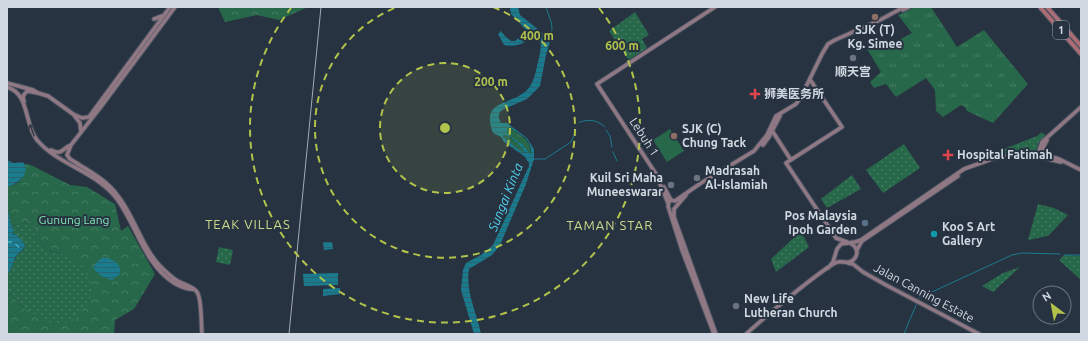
<svg xmlns="http://www.w3.org/2000/svg" width="1088" height="341" font-family="Ubuntu,'Noto Sans SC',sans-serif">
  <style>
    .grass { fill: url(#grass-tufts) }
    .forest { fill: url(#forest-crowns) }
    .park { fill: url(#park-dots) }
    .pitch { fill: #27684a }
    .water { fill: url(#water-rules); fill-rule: evenodd }
    .lines { fill: none; stroke-linecap: round; stroke-linejoin: round }
    .stream { stroke: #1a7b8e; stroke-width: 1 }
    .ferry { stroke: #52d3f0; stroke-width: 1; stroke-dasharray: 5 4; stroke-linecap: butt }
    .secondary-casing { stroke: #46505c; stroke-width: 5.5 }
    .primary-casing { stroke: #46505c; stroke-width: 6 }
    .secondary { stroke: #8f7884; stroke-width: 3.5 }
    .primary { stroke: #aa6d76; stroke-width: 4 }
    .rail { stroke: #a3abb6; stroke-width: 1 }
    .oneway { stroke: #373d4b }
    .ring { fill: none; stroke: #b2c34c; stroke-width: 2; stroke-dasharray: 7 5 }
    .education-dot { fill: #8d6e63; stroke: #273341; stroke-width: 1.5 }
    .worship-dot { fill: #6b7280; stroke: #273341; stroke-width: 1.5 }
    .health-dot { fill: #e0444e; stroke: #273341; stroke-width: 1.5 }
    .service-dot { fill: #5c6f8a; stroke: #273341; stroke-width: 1.5 }
    .culture-dot { fill: #0f9aa8; stroke: #273341; stroke-width: 1.5 }
    .labels { text-anchor: middle; stroke-width: 4; stroke-linejoin: round; paint-order: stroke }
    .shield { fill: #273341; stroke: #9ea6b1; stroke-width: 1 }
    .shield-label { font-size: 11px; font-weight: bold; fill: #d1d8e1 }
    .poi-label { font-size: 12px; font-weight: bold; fill: #d1d8e1; stroke: #273341; text-anchor: start }
    .street-label { font-size: 12px; fill: #d1d8e1; stroke: #273341 }
    .park-label { font-size: 12px; fill: #80e4b3; stroke: #273341 }
    .water-label { font-size: 13px; font-style: italic; fill: #52d3f0; stroke: #273341 }
    .neighbourhood-label { font-size: 13px; letter-spacing: 1px; fill: #cad78a; stroke: #273341 }
    .centre { fill: #b2c34c; stroke: #273341; stroke-width: 2 }
    .ring-label { font-size: 12px; text-anchor: middle; font-weight: bold; fill: #b2c34c; stroke: #273341; stroke-width: 4; stroke-linejoin: round; paint-order: stroke }
  </style>
  <defs>
    <pattern id="grass-tufts" width="24" height="20" patternUnits="userSpaceOnUse"><rect width="24" height="20" fill="#27684a"/><path d="M3 7l-1-3M5 7V3M7 7l1-3M15 17l-1-3M17 17v-4M19 17l1-3" fill="none" stroke="#457d64"/></pattern>
    <pattern id="forest-crowns" width="20" height="18" patternUnits="userSpaceOnUse"><rect width="20" height="18" fill="#27684a"/><path d="M2 6a3 3 0 1 1 6 0M12 15a3 3 0 1 1 6 0" fill="none" stroke="#457d64"/></pattern>
    <pattern id="park-dots" width="8" height="8" patternUnits="userSpaceOnUse"><rect width="8" height="8" fill="#27684a"/><path d="M2 2h.1M6 6h.1" fill="none" stroke="#457d64" stroke-width="1.8" stroke-linecap="round"/></pattern>
    <pattern id="water-rules" width="6" height="5" patternUnits="userSpaceOnUse"><rect width="6" height="5" fill="#1a7b8e"/><path d="M0 2.5h6" fill="none" stroke="#296470"/></pattern>
  </defs>
  <rect width="100%" height="100%" fill="#273341"/>
  <path class="grass" d="M 915,7 L 931,7 L 957,47 L 984,30 L 1028,84 L 993,123 L 967,111 L 965,107 L 961,105 L 943,117 L 936,111 L 935,90 L 926,78 L 896,97 L 886,84 L 874,88 L 870,82 L 881,72 L 867,49 L 881,50 L 912,33 L 898,15 Z
    M 507,127 L 510,127 C 521,138 531,137 531,156 L 528,151 L 507,134 Z
    M 503,135 C 511,136 522,146 525,153 C 520,152 505,139 503,135 Z"/>
  <path class="forest" d="M 218,7 L 308,7 L 279,20 L 257,15 L 225,22 Z
    M 25,164 L 31,165 L 70,185 L 87,187 L 115,204 L 121,231 L 128,226 L 155,274 L 134,309 L 115,320 L 114,334 L 7,334 L 7,294 L 11,295 L 25,309 L 65,254 L 48,251 L 35,235 L 34,226 L 31,221 L 12,226 L 11,224 L 7,206 L 7,187 C 20,184 25,178 25,164 Z"/>
  <path class="park" d="M 635,12 L 649,35 L 642,39 L 647,48 L 630,59 L 628,59 L 609,31 Z
    M 1041,133 L 1043,133 L 1045,135 L 1044,137 L 1038,143 L 1037,152 L 1020,152 L 992,157 L 991,154 L 1037,136 Z
    M 904,144 L 920,168 L 883,193 L 866,170 Z
    M 852,175 L 861,189 L 827,208 L 821,199 Z
    M 1038,204 L 1054,208 L 1068,215 L 1048,236 L 1028,240 Z
    M 31,221 L 34,226 L 35,235 L 48,251 L 65,254 L 84,267 L 94,291 L 78,318 L 55,325 L 25,309 L 11,295 L 7,294 L 7,273 L 10,271 L 17,255 L 25,248 L 22,241 L 12,232 L 14,231 L 12,226 Z
    M 801,231 L 809,247 L 776,272 L 771,259 Z
    M 219,247 L 233,250 L 230,265 L 216,262 Z
    M 1064,255 L 1081,256 L 1081,280 L 1059,260 Z
    M 1020,267 L 993,292 L 982,286 L 1003,273 Z"/>
  <path class="pitch" d="M 670,129 L 684,151 L 667,162 L 653,140 Z"/>
  <path class="water" d="M 510,7 L 518,7 L 520,15 L 549,38 L 550,42 L 546,55 L 540,86 L 527,99 L 502,110 C 498,114 498,117 501,123 L 507,123 L 527,138 L 534,149 L 534,159 L 526,184 L 500,245 L 492,255 L 469,269 C 465,291 477,313 481,334 L 474,334 L 461,290 L 463,270 L 466,263 L 481,255 L 493,245 L 529,166 L 529,163 L 524,156 L 504,142 L 501,137 L 493,133 C 480,99 511,106 527,90 C 535,82 536,69 539,58 C 541,47 543,42 536,32 L 531,33 L 530,39 C 522,45 514,47 504,45 L 498,34 L 501,31 L 505,36 L 511,41 L 515,41 L 527,31 L 511,14 ZM 510,127 C 521,137 532,137 531,155 L 522,144 L 507,134 L 507,128 ZM 504,135 C 511,136 522,146 525,153 C 521,152 506,140 503,136 Z
    M 7,160 L 14,163 L 23,162 C 32,174 17,184 7,187 Z
    M 7,206 L 11,224 L 14,231 L 12,232 L 14,235 L 16,234 L 23,242 L 25,247 L 16,256 L 10,271 L 7,273 Z
    M 323,242 L 332,242 L 333,249 L 324,250 Z
    M 103,257 C 113,259 122,263 120,274 L 112,280 L 101,276 L 93,268 L 97,262 Z
    M 338,273 L 338,285 L 304,286 L 303,274 Z
    M 340,288 L 340,294 L 323,296 L 323,289 Z"/>
  <g class="lines">
    <path class="stream" d="M 546,7 C 549,18 556,28 549,38
      M 579,123 L 580,122 C 590,119 597,120 605,127
      M 606,130 L 610,136 L 612,147
      M 613,152 L 617,161
      M 534,159 L 545,159 L 571,142 L 576,131
      M 1064,255 L 1081,255
      M 919,298 L 1012,255 L 1022,253 L 1060,254
      M 904,334 L 916,305"/>
    <path class="ferry" d="M 7,242 L 12,242 L 18,246 L 19,250"/>
    <defs>
      <path id="secondary" d="M 175,7 L 100,108 L 71,145 L 67,155 L 70,159 C 87,170 106,179 118,196 C 134,216 142,247 160,266 C 165,271 170,276 176,280 C 182,284 193,286 197,292 C 202,299 201,324 202,334
        M 903,10 L 909,7
        M 154,19 L 162,16
        M 811,81 L 842,127 L 786,163 L 836,238 L 847,242
        M 7,83 L 33,90 L 38,93
        M 7,87 C 30,94 24,124 37,140 C 58,165 96,171 117,199 C 137,226 144,264 174,283 C 181,287 187,290 194,289
        M 24,102 L 23,96 L 27,91 L 38,93 L 48,96 L 73,114 L 80,123 L 81,132
        M 73,114 L 82,118 L 89,117 L 170,7
        M 771,129 L 791,160
        M 763,145 L 769,137 L 780,116
        M 51,150 C 63,156 62,148 71,145
        M 1038,154 L 1042,142 L 1081,107
        M 1046,155 L 1043,152 L 1043,148 L 1047,140
        M 1018,156 L 1044,158 L 1061,162
        M 664,187 L 671,200
        M 686,195 L 674,209 L 674,217 L 716,334
        M 668,203 L 656,174 L 597,84 L 715,7
        M 857,250 L 862,241 L 958,176
        M 848,263 L 853,264 L 863,272 L 886,285 L 979,334
        M 828,268 L 833,262 L 837,249 L 841,244 L 855,242 L 861,240 L 964,169 L 992,159 L 1021,154 L 1040,154 L 1059,159 L 1081,170
        M 714,334 L 682,250 L 668,206 L 669,202 L 671,200 L 675,201 L 701,183 L 754,151 L 767,135 L 776,116 L 796,104 L 801,97 L 822,54 L 828,44 L 835,40 L 880,20 L 904,7
        M 746,334 C 772,311 799,288 827,268 C 830,266 834,263 838,262 C 844,261 850,265 855,258 C 859,252 856,246 850,243"/>
      <path id="primary" d="M 1040,7 L 1081,54
        M 1047,7 L 1081,46"/>
    </defs>
    <use href="#secondary" class="secondary-casing"/>
    <use href="#primary" class="primary-casing"/>
    <use href="#secondary" class="secondary"/>
    <use href="#primary" class="primary"/>
    <path class="rail" d="M 289,334 L 321,7"/>
  </g>
  <defs><path id="oneway-shaft" d="M-6 0H5M1.5-3L5.5 0L1.5 3" fill="none" stroke-width="1.6" stroke-linecap="round" stroke-linejoin="round"/></defs>
  <use class="oneway" href="#oneway-shaft" transform="translate(32 130) rotate(-110)"/>
  <circle cx="445" cy="128" r="65" fill="#b2c34c" fill-opacity=".12"/>
  <g class="ring">
    <circle cx="445" cy="128" r="65"/>
    <path d="M493 7A130 130 0 1 1 397 7"/>
    <path d="M599 8A195 195 0 1 1 291 8"/>
  </g>
  <g class="education-dot">
    <circle cx="875" cy="17" r="4"/>
    <circle cx="674" cy="136" r="4"/>
  </g>
  <g class="worship-dot">
    <circle cx="853" cy="58" r="4"/>
    <circle cx="697" cy="178" r="4"/>
    <circle cx="671" cy="185" r="4"/>
    <circle cx="736" cy="306" r="4"/>
  </g>
  <g class="health-dot">
    <path d="M753 88h4v4h4v4h-4v4h-4v-4h-4v-4h4z"/>
    <path d="M946 149h4v4h4v4h-4v4h-4v-4h-4v-4h4z"/>
  </g>
  <circle class="service-dot" cx="865" cy="223" r="4"/>
  <circle class="culture-dot" cx="934" cy="234" r="4"/>
  <g class="labels">
    <rect class="shield" x="1053" y="21" width="16" height="18" rx="3"/>
    <g class="shield-label">
      <text x="1061" y="34">1</text>
    </g>
    <g class="poi-label">
      <text x="875" y="34" text-anchor="middle">SJK (T)<tspan x="875" dy="14">Kg. Simee</tspan></text>
      <text x="853" y="76" text-anchor="middle">顺天宫</text>
      <text x="764" y="98">狮美医务所</text>
      <text x="682" y="133">SJK (C)<tspan x="682" dy="14">Chung Tack</tspan></text>
      <text x="957" y="159">Hospital Fatimah</text>
      <text x="705" y="175">Madrasah<tspan x="705" dy="14">Al-Islamiah</tspan></text>
      <text x="663" y="182" text-anchor="end">Kuil Sri Maha<tspan x="663" dy="14">Muneeswarar</tspan></text>
      <text x="857" y="220" text-anchor="end">Pos Malaysia<tspan x="857" dy="14">Ipoh Garden</tspan></text>
      <text x="942" y="231">Koo S Art<tspan x="942" dy="14">Gallery</tspan></text>
      <text x="744" y="303">New Life<tspan x="744" dy="14">Lutheran Church</tspan></text>
    </g>
    <g class="street-label">
      <text transform="translate(644 137) rotate(57)" y="4">Lebuh 1</text>
      <text transform="translate(924 293) rotate(28)" y="4">Jalan Canning Estate</text>
    </g>
    <g class="park-label">
      <text x="74" y="224">Gunung Lang</text>
    </g>
    <g class="water-label">
      <text transform="translate(505 197) rotate(-68)" y="5">Sungai Kinta</text>
    </g>
    <g class="neighbourhood-label">
      <text x="248" y="229">TEAK VILLAS</text>
      <text x="610" y="230">TAMAN STAR</text>
    </g>
  </g>
  <circle cx="445" cy="128" r="6" class="centre"/>
  <g class="ring-label">
    <text x="537" y="40">400 m</text>
    <text x="622" y="50">600 m</text>
    <text x="491" y="86">200 m</text>
  </g>
  <rect width="1088" height="341" fill="none" stroke="#d1d8e1" stroke-width="16"/>
  <g transform="translate(1052 305) rotate(328)"><circle r="19" fill="#273341" stroke="#6b7581"/>
  <path d="M0-3L7 15L0 10L-7 15Z" fill="#b2c34c"/>
  <text y="-6" font-size="11" font-weight="bold" text-anchor="middle" fill="#d1d8e1">N</text>
  </g>
</svg>
